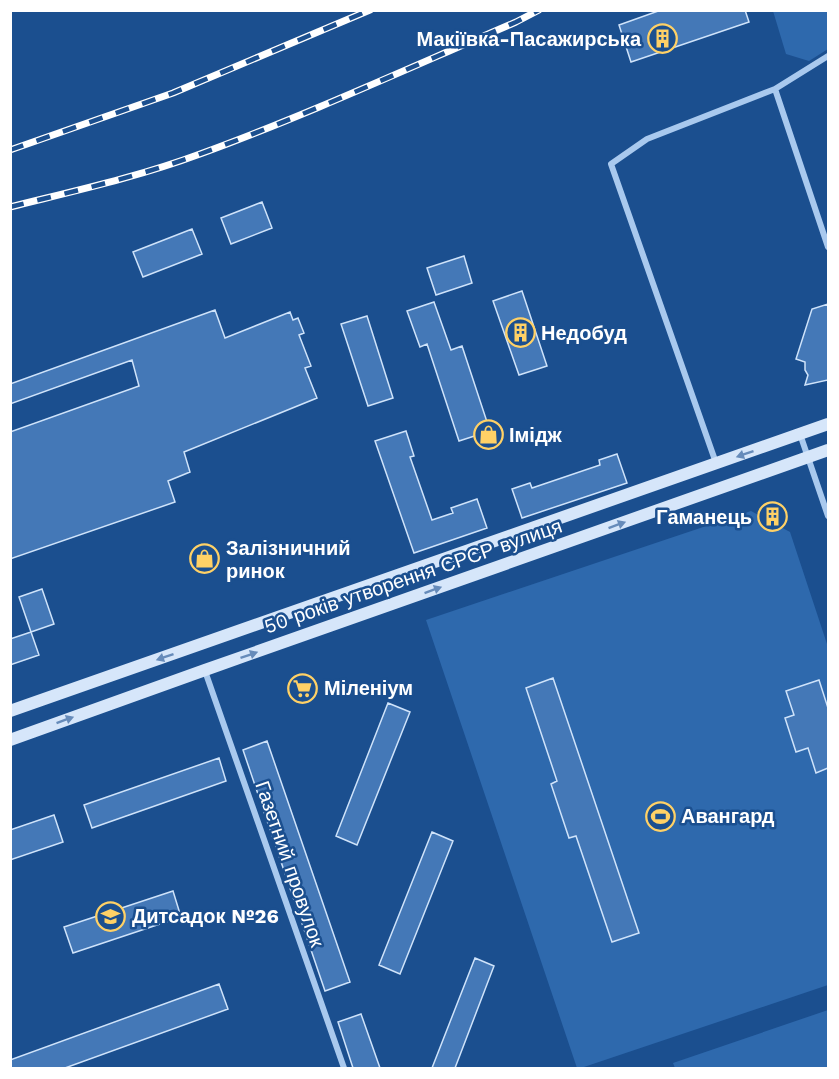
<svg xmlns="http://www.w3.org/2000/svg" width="839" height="1079" font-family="'Work Sans',sans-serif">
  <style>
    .green { fill: #2e69ad }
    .building { fill: #4478b7; stroke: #cfe3fa; stroke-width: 1.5 }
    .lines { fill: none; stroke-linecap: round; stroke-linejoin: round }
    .minor { stroke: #a9c9ee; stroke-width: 6 }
    .secondary { stroke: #d6e6fa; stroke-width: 12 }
    .rail-casing { stroke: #fff; stroke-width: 7 }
    .rail { stroke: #1b4f8f; stroke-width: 4.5; stroke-dasharray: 14; stroke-linecap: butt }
    .oneway { fill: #668bba }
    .labels { text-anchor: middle; stroke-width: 5; stroke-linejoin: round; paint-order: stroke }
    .poi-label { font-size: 20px; font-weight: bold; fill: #fff; stroke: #1b4f8f; text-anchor: start }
    .street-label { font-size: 20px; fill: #fff; stroke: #1b4f8f }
  </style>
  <rect width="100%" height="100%" fill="#1b4f8f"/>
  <path class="green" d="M 773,11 L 828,11 L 828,49 L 809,61 L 786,54 Z
    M 751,511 L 790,532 L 828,647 L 828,985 L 581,1068 L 577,1068 L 426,620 Z
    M 828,1010 L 828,1068 L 675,1068 L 673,1063 Z"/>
  <path class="building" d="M 661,10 L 745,10 L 749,22 L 631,62 L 619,25 Z
    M 262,202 L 272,228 L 231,244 L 221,218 Z
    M 192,229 L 202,254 L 143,277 L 133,252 Z
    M 464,256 L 472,283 L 436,295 L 427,268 Z
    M 522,291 L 547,366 L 519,375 L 493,301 Z
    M 434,302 L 451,350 L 462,346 L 490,431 L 459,441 L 427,344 L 420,347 L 407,311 Z
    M 828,304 L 828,380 L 805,385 L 808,375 L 805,370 L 805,362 L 796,359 L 812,309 Z
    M 215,310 L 225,338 L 290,312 L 293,320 L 298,318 L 304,333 L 299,335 L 311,366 L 305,368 L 317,398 L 184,452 L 190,472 L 168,481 L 175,502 L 10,559 L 10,432 L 139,386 L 132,360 L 10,404 L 10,384 Z
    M 367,316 L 393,398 L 368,406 L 341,324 Z
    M 406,431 L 414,456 L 410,457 L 432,520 L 453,513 L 451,508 L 477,499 L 487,528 L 414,553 L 375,441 Z
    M 617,454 L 627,483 L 522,518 L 512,489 L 530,483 L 532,488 L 600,465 L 599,460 Z
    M 767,507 L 785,517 L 780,527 L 761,516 Z
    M 42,589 L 54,624 L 31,632 L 19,597 Z
    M 31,632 L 39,655 L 10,665 L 10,639 Z
    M 553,678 L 639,933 L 612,942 L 576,836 L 569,838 L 551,784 L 557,781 L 526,688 Z
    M 819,680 L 828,708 L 828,768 L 816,773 L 808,748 L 796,752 L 785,718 L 794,715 L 786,691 Z
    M 388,703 L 410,712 L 357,845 L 336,836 Z
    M 267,741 L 350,982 L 325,991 L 243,750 Z
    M 219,758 L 226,781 L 92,828 L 84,805 Z
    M 54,815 L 63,842 L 10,860 L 10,830 Z
    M 432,832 L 453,841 L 400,974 L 379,965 Z
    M 173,891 L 181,917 L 73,953 L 64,927 Z
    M 475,958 L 494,966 L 455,1068 L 432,1068 Z
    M 219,984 L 228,1009 L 65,1068 L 10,1068 L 10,1060 Z
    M 361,1014 L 380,1068 L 353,1068 L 338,1022 Z"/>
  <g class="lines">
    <path class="minor" d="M 775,89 L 828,247
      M 800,434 L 828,516
      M 716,463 L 611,164 L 647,139 L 775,89 L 828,56
      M 205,671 L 344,1068"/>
    <path class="secondary" d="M 10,711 L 828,424
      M 10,740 L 205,670 L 828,450"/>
    <defs>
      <path id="rail" d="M 10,150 L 173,93 L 370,10
        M 10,207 C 74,191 138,177 200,154 C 307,115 411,67 516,22 L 539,10"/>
    </defs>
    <use href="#rail" class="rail-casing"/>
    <use href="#rail" class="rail"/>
  </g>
  <defs><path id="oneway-solid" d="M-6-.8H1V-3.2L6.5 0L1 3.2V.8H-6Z" transform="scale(1.5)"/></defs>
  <g class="oneway">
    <use href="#oneway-solid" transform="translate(745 454) rotate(161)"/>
    <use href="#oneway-solid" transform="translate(617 525) rotate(-20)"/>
    <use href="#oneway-solid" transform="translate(433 590) rotate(-20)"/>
    <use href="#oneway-solid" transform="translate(249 655) rotate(-19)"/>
    <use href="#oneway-solid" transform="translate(165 657) rotate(161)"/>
    <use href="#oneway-solid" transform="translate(65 720) rotate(-20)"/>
  </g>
  <defs>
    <symbol id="building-ring" viewBox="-11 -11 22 22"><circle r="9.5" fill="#1b4f8f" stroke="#ffd166" stroke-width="1.5"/><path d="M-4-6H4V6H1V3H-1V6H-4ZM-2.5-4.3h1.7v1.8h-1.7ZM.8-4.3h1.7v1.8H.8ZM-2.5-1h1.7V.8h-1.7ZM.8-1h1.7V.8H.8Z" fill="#ffd166"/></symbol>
    <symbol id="shop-ring" viewBox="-11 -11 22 22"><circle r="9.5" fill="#1b4f8f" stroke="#ffd166" stroke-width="1.5"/><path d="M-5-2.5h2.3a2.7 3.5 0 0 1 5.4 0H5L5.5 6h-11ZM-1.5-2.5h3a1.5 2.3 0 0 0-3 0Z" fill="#ffd166"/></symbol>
    <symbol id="supermarket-ring" viewBox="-11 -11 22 22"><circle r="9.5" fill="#1b4f8f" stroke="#ffd166" stroke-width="1.5"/><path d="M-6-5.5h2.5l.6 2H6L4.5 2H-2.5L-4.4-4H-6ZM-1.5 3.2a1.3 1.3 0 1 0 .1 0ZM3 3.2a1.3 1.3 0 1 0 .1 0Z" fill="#ffd166"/></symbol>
    <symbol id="stadium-ring" viewBox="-11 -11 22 22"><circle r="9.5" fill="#1b4f8f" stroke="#ffd166" stroke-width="1.5"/><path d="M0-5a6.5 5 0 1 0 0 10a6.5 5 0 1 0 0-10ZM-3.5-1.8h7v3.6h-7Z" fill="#ffd166"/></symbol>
    <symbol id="school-ring" viewBox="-11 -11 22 22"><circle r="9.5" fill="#1b4f8f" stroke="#ffd166" stroke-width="1.5"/><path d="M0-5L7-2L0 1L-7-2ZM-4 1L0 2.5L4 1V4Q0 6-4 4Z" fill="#ffd166"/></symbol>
  </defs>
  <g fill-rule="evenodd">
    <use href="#building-ring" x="646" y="22" width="33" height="33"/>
    <use href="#building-ring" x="504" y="316" width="33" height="33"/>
    <use href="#shop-ring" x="472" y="418" width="33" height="33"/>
    <use href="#building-ring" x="756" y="500" width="33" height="33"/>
    <use href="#shop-ring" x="188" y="542" width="33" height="33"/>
    <use href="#supermarket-ring" x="286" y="672" width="33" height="33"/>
    <use href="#stadium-ring" x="644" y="800" width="33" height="33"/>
    <use href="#school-ring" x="94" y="900" width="33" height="33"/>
  </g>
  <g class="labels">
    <g class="poi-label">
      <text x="641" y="46" text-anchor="end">Макіївка-Пасажирська</text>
      <text x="541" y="340">Недобуд</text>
      <text x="509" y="442">Імідж</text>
      <text x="752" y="524" text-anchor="end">Гаманець</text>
      <text x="226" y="555">Залізничний<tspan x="226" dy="23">ринок</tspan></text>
      <text x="324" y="695">Міленіум</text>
      <text x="681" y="823">Авангард</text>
      <text x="132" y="923">Дитсадок №26</text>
    </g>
    <g class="street-label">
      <text transform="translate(413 576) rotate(-19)" y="7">50 років утворення СРСР вулиця</text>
      <text transform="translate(290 864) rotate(71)" y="7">Газетний провулок</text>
    </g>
  </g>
  <rect width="839" height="1079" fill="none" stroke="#ffffff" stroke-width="24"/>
</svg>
